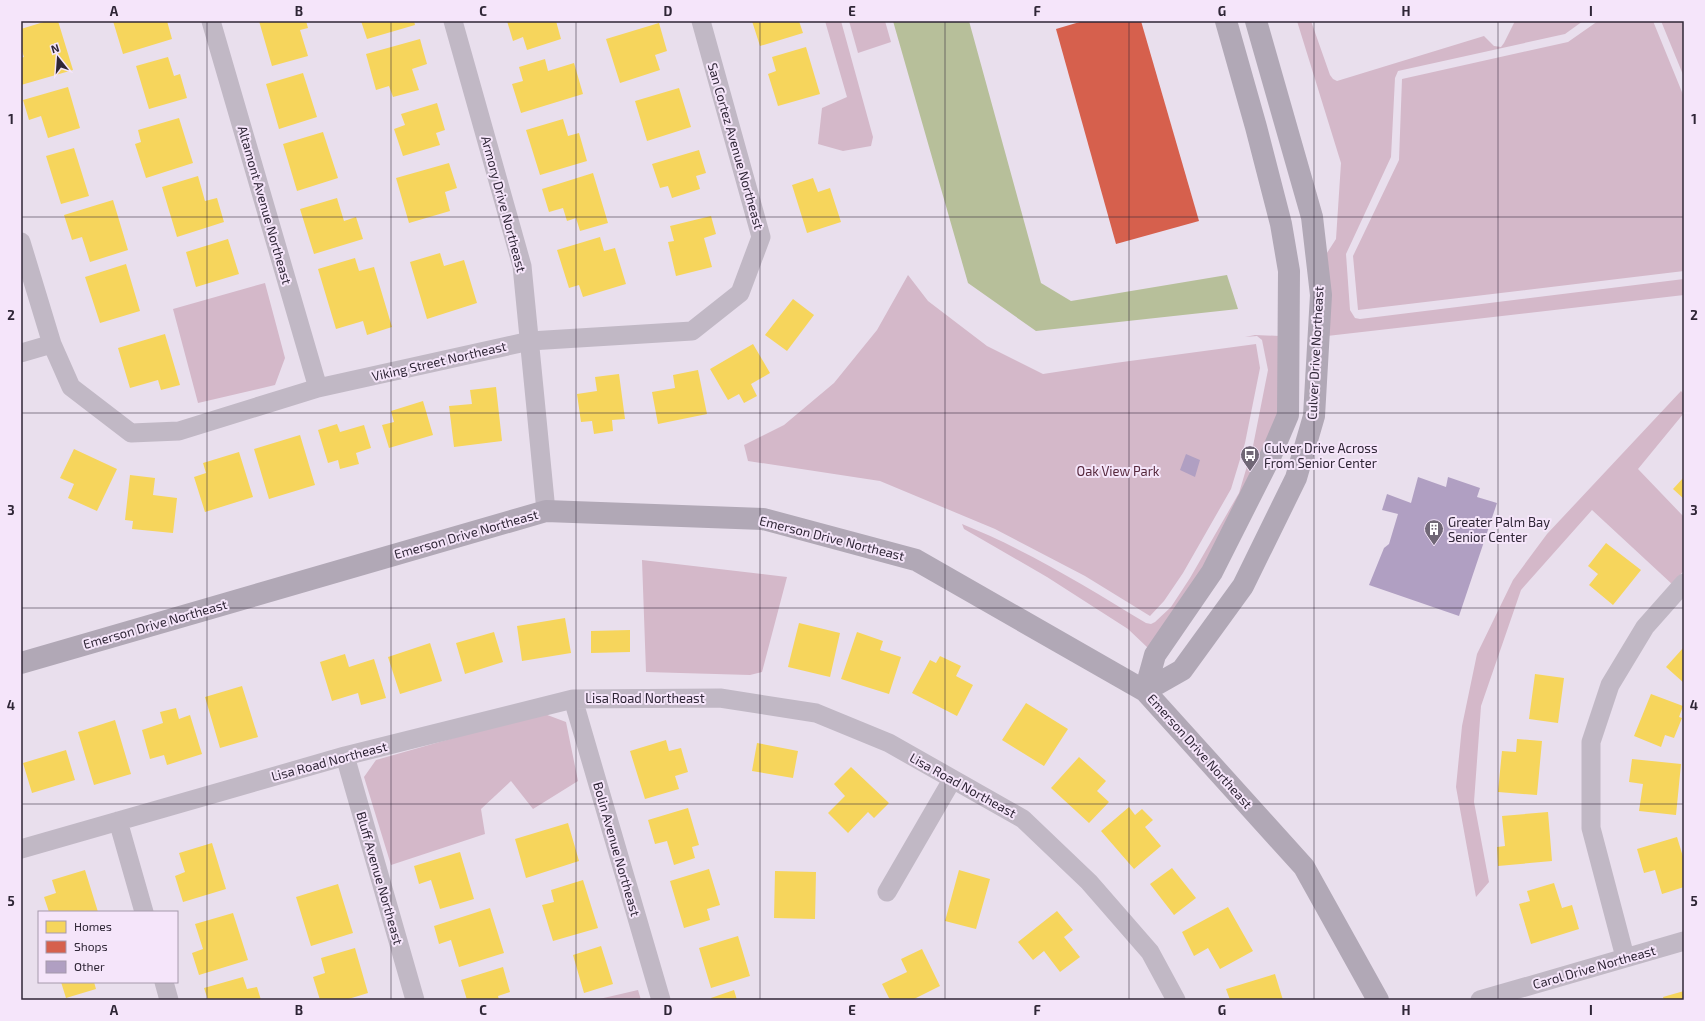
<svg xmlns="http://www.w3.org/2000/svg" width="1705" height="1021" font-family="'Exo 2',sans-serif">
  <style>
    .green { fill: #d4b8c9 }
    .water { fill: #b7bf9a }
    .homes { fill: #f6d55c }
    .shops { fill: #d6604d }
    .building { fill: #b09fc2 }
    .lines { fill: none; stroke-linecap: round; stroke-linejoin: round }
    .street { stroke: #c1b8c5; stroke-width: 19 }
    .secondary { stroke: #b1a8b6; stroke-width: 22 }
    .grid { fill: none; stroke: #2f2636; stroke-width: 1; stroke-opacity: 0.55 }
    .labels { text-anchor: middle; stroke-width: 4; stroke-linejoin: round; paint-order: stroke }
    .street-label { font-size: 13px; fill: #2f2636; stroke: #f5e5fa }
    .poi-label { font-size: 13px; fill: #2f2636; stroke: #f5e5fa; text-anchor: start }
    .park-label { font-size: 13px; fill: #56283c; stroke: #f5e5fa }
    .neatline { fill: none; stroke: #2f2636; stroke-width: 1.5 }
    .grid-label { font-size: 13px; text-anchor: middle; font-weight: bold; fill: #2f2636 }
  </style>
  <rect width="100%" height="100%" fill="#e9dfed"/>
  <path class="green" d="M 825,21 L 841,21 L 873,137 L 871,146 L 843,151 L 818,144 L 822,108 L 847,97 Z
    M 849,21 L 885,21 L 891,42 L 858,53 Z
    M 1297,21 L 1311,21 L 1330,75 L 1333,79 L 1337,81 L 1484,36 L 1494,46 L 1501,47 L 1504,43 L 1515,21 L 1583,21 L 1565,34 L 1398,71 L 1395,78 L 1391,157 L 1346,254 L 1350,310 L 1355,318 L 1360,319 L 1684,279 L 1684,295 L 1327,336 L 1325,256 L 1336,239 L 1341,163 Z
    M 1598,21 L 1653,21 L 1684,97 L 1684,271 L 1358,310 L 1353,256 L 1399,160 L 1402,79 L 1568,42 Z
    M 1661,21 L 1684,21 L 1684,77 Z
    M 908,275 L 928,301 L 987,346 L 1043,374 L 1115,363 L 1256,344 L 1260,368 L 1245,443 L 1231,489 L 1183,573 L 1164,601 L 1150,616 L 1085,576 L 995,529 L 880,481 L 748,461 L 744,445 L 784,425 L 834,383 L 877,330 Z
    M 265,283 L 285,358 L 275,385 L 198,403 L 173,309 Z
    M 1255,335 L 1280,336 L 1279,412 L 1263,450 L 1205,566 L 1148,648 L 1128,629 L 1047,577 L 964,529 L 962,524 C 1027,550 1087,587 1146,623 L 1151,624 L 1155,622 L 1171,607 L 1190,578 L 1239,493 L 1253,446 L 1268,370 L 1262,340 L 1257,336 L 1245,337 Z
    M 1681,391 L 1684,394 L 1684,413 L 1638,469 L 1684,517 L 1684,570 L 1673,585 L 1592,510 L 1521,590 L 1481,706 L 1474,802 L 1489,882 L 1476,897 L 1456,787 L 1462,726 L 1477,654 L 1513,580 L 1547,534 Z
    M 642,560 L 787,577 L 762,672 L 750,675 L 646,672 Z
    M 542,713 L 566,722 L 578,781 L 533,809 L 511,781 L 481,809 L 485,834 L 391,865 L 364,777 L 376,760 Z
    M 638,990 L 641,1000 L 595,1000 Z"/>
  <path class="water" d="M 893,21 L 969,21 L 1041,283 L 1071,301 L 1227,275 L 1238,309 L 1036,331 L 968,283 Z"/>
  <path class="homes" d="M 47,21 L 58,21 L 73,70 L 21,85 L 21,58 L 24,57 L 21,48 L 21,29 Z
    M 113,21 L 167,21 L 172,39 L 123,54 Z
    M 259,21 L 306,21 L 308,28 L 300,30 L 308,56 L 272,66 Z
    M 361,21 L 414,21 L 415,25 L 367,39 Z
    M 507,21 L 556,21 L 561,39 L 527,50 L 523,37 L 513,41 Z
    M 752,21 L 799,21 L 803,33 L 760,46 Z
    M 659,23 L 667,51 L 655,55 L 660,70 L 620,83 L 606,39 Z
    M 420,39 L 427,64 L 412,69 L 419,90 L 393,97 L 389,86 L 376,90 L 366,54 Z
    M 806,47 L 820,94 L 778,106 L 768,74 L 776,71 L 772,57 Z
    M 168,57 L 174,76 L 180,74 L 187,98 L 149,109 L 136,66 Z
    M 545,59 L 548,71 L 574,63 L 583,94 L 521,113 L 512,84 L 523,81 L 519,67 Z
    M 303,73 L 317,117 L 279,129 L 266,84 Z
    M 68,87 L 80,128 L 48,138 L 41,116 L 29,120 L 23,100 Z
    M 679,88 L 691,127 L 647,141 L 635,101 Z
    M 437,103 L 445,130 L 436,133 L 440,145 L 403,156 L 394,129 L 405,125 L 401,114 Z
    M 179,118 L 193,163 L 146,178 L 135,144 L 141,142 L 138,130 Z
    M 563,119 L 568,136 L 579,133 L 587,161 L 540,175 L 526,130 Z
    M 323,132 L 338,178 L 297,191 L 283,144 Z
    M 74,148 L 89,196 L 61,204 L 46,156 Z
    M 699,150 L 706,173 L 696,176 L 700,189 L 672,198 L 668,186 L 660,188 L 652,164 Z
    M 449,163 L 457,188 L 445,192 L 450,211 L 409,223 L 396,178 Z
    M 593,173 L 608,223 L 580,231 L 576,218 L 567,221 L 563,208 L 549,212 L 542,189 Z
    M 198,176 L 205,201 L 217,198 L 224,222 L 177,237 L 162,187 Z
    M 813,178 L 818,192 L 830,188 L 841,222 L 807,233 L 792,185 Z
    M 337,198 L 344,221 L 356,217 L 363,239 L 314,254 L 300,209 Z
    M 113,200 L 128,250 L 90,262 L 82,237 L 72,240 L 64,215 Z
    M 711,216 L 716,234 L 704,238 L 712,267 L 676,276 L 668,242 L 674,241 L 670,226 Z
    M 600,237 L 604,251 L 615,248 L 626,284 L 583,297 L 579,285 L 569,288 L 557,250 Z
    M 228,239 L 239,274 L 196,287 L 186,252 Z
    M 440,253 L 444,266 L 464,260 L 477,303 L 427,319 L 410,262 Z
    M 355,258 L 359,271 L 374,267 L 392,327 L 367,335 L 363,321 L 336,329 L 318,269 Z
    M 126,264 L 140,311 L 100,323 L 85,277 Z
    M 793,299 L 814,315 L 787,351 L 765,335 Z
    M 165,334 L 180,385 L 161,390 L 158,380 L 130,388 L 118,348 Z
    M 753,344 L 770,373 L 751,384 L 757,396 L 744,403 L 739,394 L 728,400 L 710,369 Z
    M 698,370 L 707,414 L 658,424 L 652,392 L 675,388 L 673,375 Z
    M 619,374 L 625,419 L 612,420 L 613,431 L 594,434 L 592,421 L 581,422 L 577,394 L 597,391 L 595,377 Z
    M 496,387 L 502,441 L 454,447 L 449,406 L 472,404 L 470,390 Z
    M 423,401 L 433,435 L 389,448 L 382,425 L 394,422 L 391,411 Z
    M 337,424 L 340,432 L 364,425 L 371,448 L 356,453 L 359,464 L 340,469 L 338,460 L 328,463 L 318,430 Z
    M 300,435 L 315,485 L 269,499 L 254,449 Z
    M 74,449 L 117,469 L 97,511 L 68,498 L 74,484 L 60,478 Z
    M 239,452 L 253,497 L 205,512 L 194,477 L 206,473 L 203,463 Z
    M 130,475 L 155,478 L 153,495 L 177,498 L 173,533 L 132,529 L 133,521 L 125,520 Z
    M 1684,477 L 1684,499 L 1673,489 Z
    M 1606,543 L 1641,570 L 1613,605 L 1589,585 L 1598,574 L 1588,566 Z
    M 565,618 L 571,653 L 522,661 L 517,626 Z
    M 799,623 L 840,633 L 830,677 L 788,667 Z
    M 630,630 L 630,652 L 591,653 L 591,631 Z
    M 494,632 L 503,662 L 465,674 L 456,643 Z
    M 857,632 L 883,641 L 880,650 L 901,657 L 889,694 L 841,679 Z
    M 430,643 L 442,681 L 400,694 L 388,657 Z
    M 1684,647 L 1684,683 L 1666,667 Z
    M 345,654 L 349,667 L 374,659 L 386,698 L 361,705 L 358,693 L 332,701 L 320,662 Z
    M 940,656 L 961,666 L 956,676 L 973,685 L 957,716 L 912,693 L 930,660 L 936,663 Z
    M 1535,674 L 1564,678 L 1558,723 L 1529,719 Z
    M 242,686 L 258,737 L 220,748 L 205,697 Z
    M 1651,694 L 1683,706 L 1679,717 L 1682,718 L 1674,738 L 1665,735 L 1661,747 L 1634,736 Z
    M 1026,703 L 1068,729 L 1044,766 L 1002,740 Z
    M 176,708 L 179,719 L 190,715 L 202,754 L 167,765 L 164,755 L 150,759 L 142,730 L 163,723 L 160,712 Z
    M 115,720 L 131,774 L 94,785 L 78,732 Z
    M 1517,739 L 1542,741 L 1537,795 L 1498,792 L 1502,751 L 1516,752 Z
    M 666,740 L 669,751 L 681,748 L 688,772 L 675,776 L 679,789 L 645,799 L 630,751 Z
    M 757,743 L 798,751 L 793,778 L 752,771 Z
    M 66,750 L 75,780 L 32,793 L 23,763 Z
    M 1079,757 L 1106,781 L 1097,791 L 1109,802 L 1089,823 L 1051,788 Z
    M 1632,759 L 1681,764 L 1676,815 L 1639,811 L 1643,784 L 1629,782 Z
    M 851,767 L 889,803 L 874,818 L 868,812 L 848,833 L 828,813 L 845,796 L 834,784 Z
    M 1129,807 L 1135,815 L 1142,809 L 1153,820 L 1145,827 L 1161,846 L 1134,869 L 1101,831 Z
    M 688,808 L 699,845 L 692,847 L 695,858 L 674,865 L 667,841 L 655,844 L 648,820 Z
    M 1548,812 L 1552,861 L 1498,866 L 1497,847 L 1505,846 L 1502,816 Z
    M 568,823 L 579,861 L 526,878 L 515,839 Z
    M 1677,837 L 1684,860 L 1684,887 L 1662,894 L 1655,870 L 1644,873 L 1637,849 Z
    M 212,843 L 226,889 L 183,902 L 175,876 L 185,872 L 179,853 Z
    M 460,852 L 474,899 L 440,909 L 431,880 L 419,884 L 414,866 Z
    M 1172,868 L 1196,898 L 1174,915 L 1150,884 Z
    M 709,869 L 720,905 L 707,909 L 710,920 L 684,928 L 670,881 Z
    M 85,870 L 98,912 L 49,912 L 44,897 L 56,893 L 52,880 Z
    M 959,870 L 990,879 L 976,929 L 945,921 Z
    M 775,871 L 816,872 L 815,919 L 774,918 Z
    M 583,880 L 598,928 L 553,941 L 542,905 L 554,902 L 551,890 Z
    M 1554,883 L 1562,908 L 1572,905 L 1579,929 L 1531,944 L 1519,904 L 1530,901 L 1527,891 Z
    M 338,884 L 353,933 L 311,946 L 296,897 Z
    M 1228,907 L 1253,951 L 1220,969 L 1208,948 L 1194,956 L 1182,932 Z
    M 490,908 L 504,953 L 459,967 L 451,940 L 439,944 L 434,926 Z
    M 1057,911 L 1073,930 L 1064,937 L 1080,957 L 1060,972 L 1044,951 L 1033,960 L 1018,942 Z
    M 233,913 L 248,960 L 199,975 L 192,953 L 203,949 L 195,924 Z
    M 738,936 L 750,976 L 711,988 L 699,948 Z
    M 601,946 L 613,984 L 584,993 L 573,955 Z
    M 355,948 L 368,993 L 345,1000 L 320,1000 L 313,977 L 325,973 L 321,958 Z
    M 922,949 L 940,986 L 912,1000 L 890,1000 L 882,984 L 907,972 L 901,959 Z
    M 503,967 L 510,992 L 498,996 L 499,1000 L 467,1000 L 461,980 Z
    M 1275,974 L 1283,1000 L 1230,1000 L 1226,989 Z
    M 243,977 L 247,989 L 257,987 L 261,1000 L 208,1000 L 204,988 Z
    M 61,982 L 94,982 L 96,989 L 66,998 Z
    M 734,990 L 737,1000 L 712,1000 L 711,998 Z
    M 1684,991 L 1684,1000 L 1664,1000 L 1663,997 Z"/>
  <path class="shops" d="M 1083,21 L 1141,21 L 1199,221 L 1116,244 L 1056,29 Z"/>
  <path class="building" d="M 1186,454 L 1200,460 L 1195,477 L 1180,470 Z
    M 1418,477 L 1446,487 L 1448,477 L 1480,488 L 1477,497 L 1497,503 L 1459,616 L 1369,585 L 1384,548 L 1389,544 L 1398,514 L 1382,510 L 1387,494 L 1411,503 Z"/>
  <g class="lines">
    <path class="street" d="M 211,21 L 318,388
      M 453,21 L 522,266 L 546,511
      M 21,242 L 52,344 L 71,387 L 131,433 L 179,431 L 318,388 L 530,341 L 692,331 L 740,293 L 761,237 L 701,21
      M 21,353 L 52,344
      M 573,699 L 661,1000
      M 345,756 L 415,1000
      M 118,821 L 144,912
      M 21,849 L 345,756 L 573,699 L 720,698 L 816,713 L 889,743 L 1023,819 L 1089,882 L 1150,952 L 1176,1000
      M 887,892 L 952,780
      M 1625,957 L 1591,828 L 1591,742 L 1610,685 L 1645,627 L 1684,583
      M 164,982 L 169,1000
      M 1480,1000 L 1684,941"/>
    <path class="secondary" d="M 21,663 L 546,511 L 763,519 L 916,560 L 1145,691 L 1304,867 L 1378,1000
      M 1145,691 L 1182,670 L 1243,586 L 1296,478 L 1314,416 L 1321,295 L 1312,217 L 1256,21
      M 1145,691 L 1155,655 L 1212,572 L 1271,455 L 1288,415 L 1289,271 L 1281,224 L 1256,127 L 1226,21"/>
  </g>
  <path class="grid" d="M 207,21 L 207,1000M 391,21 L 391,1000M 576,21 L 576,1000M 760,21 L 760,1000M 945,21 L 945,1000M 1129,21 L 1129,1000M 1314,21 L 1314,1000M 1498,21 L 1498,1000M 21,217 L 1684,217M 21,413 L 1684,413M 21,608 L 1684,608M 21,804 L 1684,804"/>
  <defs>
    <symbol id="bus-pin" viewBox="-11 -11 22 30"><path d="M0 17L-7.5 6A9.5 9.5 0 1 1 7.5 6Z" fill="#706776" stroke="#f5e5fa"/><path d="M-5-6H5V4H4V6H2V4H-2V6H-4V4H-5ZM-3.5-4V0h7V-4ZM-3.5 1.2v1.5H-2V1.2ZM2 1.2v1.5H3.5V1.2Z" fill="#fff"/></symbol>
    <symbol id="building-pin" viewBox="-11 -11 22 30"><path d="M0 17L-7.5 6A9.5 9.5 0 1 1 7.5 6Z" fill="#706776" stroke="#f5e5fa"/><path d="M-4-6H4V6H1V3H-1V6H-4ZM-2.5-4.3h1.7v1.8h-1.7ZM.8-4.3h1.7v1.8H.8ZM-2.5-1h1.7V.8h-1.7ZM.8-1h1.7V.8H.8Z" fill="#fff"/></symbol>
  </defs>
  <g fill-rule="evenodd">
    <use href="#bus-pin" x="1239" y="444" width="22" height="30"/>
    <use href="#building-pin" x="1423" y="518" width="22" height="30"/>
  </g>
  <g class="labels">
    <g class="street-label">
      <text transform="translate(736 146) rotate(74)" y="5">San Cortez Avenue Northeast</text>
      <text transform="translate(504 204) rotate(75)" y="5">Armory Drive Northeast</text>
      <text transform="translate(265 205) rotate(74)" y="5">Altamont Avenue Northeast</text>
      <text transform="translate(1315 353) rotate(-87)" y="5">Culver Drive Northeast</text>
      <text transform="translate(439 361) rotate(-13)" y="5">Viking Street Northeast</text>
      <text transform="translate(466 534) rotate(-16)" y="5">Emerson Drive Northeast</text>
      <text transform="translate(832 538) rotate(14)" y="5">Emerson Drive Northeast</text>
      <text transform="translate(155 624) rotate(-16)" y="5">Emerson Drive Northeast</text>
      <text x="645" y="703">Lisa Road Northeast</text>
      <text transform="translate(1200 751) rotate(48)" y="5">Emerson Drive Northeast</text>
      <text transform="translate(329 761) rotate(-15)" y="5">Lisa Road Northeast</text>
      <text transform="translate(963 785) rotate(29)" y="5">Lisa Road Northeast</text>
      <text transform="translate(617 849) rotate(74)" y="5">Bolin Avenue Northeast</text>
      <text transform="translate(380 878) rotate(74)" y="5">Bluff Avenue Northeast</text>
      <text transform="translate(1594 967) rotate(-16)" y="5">Carol Drive Northeast</text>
    </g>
    <g class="poi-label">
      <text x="1264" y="453">Culver Drive Across<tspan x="1264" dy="15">From Senior Center</tspan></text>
      <text x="1448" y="527">Greater Palm Bay<tspan x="1448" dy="15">Senior Center</tspan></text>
    </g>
    <g class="park-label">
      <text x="1118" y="476">Oak View Park</text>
    </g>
  </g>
  <rect width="1705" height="1021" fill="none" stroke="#f5e5fa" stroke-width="44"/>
  <rect x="38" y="911" width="140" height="72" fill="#f5e5fa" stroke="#a699ac"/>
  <rect x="46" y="921" width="20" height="12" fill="#f6d55c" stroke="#a699ac"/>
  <text x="74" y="931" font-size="12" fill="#2f2636">Homes</text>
  <rect x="46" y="941" width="20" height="12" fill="#d6604d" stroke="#a699ac"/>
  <text x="74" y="951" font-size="12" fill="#2f2636">Shops</text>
  <rect x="46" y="961" width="20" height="12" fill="#b09fc2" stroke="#a699ac"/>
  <text x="74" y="971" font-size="12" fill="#2f2636">Other</text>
  <g transform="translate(58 58) rotate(343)" stroke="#f5e5fa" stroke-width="3" paint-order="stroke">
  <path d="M0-3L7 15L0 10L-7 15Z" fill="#2f2636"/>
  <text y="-6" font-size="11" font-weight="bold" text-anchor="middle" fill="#2f2636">N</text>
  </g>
  <rect x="22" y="22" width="1661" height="977" class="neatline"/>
  <g class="grid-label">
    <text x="114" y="16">A</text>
    <text x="299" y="16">B</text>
    <text x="483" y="16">C</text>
    <text x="668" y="16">D</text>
    <text x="852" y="16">E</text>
    <text x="1037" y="16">F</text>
    <text x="1222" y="16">G</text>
    <text x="1406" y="16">H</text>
    <text x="1591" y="16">I</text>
    <text x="11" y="124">1</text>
    <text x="1694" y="124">1</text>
    <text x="11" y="320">2</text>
    <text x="1694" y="320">2</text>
    <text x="11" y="515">3</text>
    <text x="1694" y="515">3</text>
    <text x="11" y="710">4</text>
    <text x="1694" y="710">4</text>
    <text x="11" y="906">5</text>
    <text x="1694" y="906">5</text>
    <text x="114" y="1015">A</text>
    <text x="299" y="1015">B</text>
    <text x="483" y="1015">C</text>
    <text x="668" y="1015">D</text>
    <text x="852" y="1015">E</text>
    <text x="1037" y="1015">F</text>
    <text x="1222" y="1015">G</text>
    <text x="1406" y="1015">H</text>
    <text x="1591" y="1015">I</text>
  </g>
</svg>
